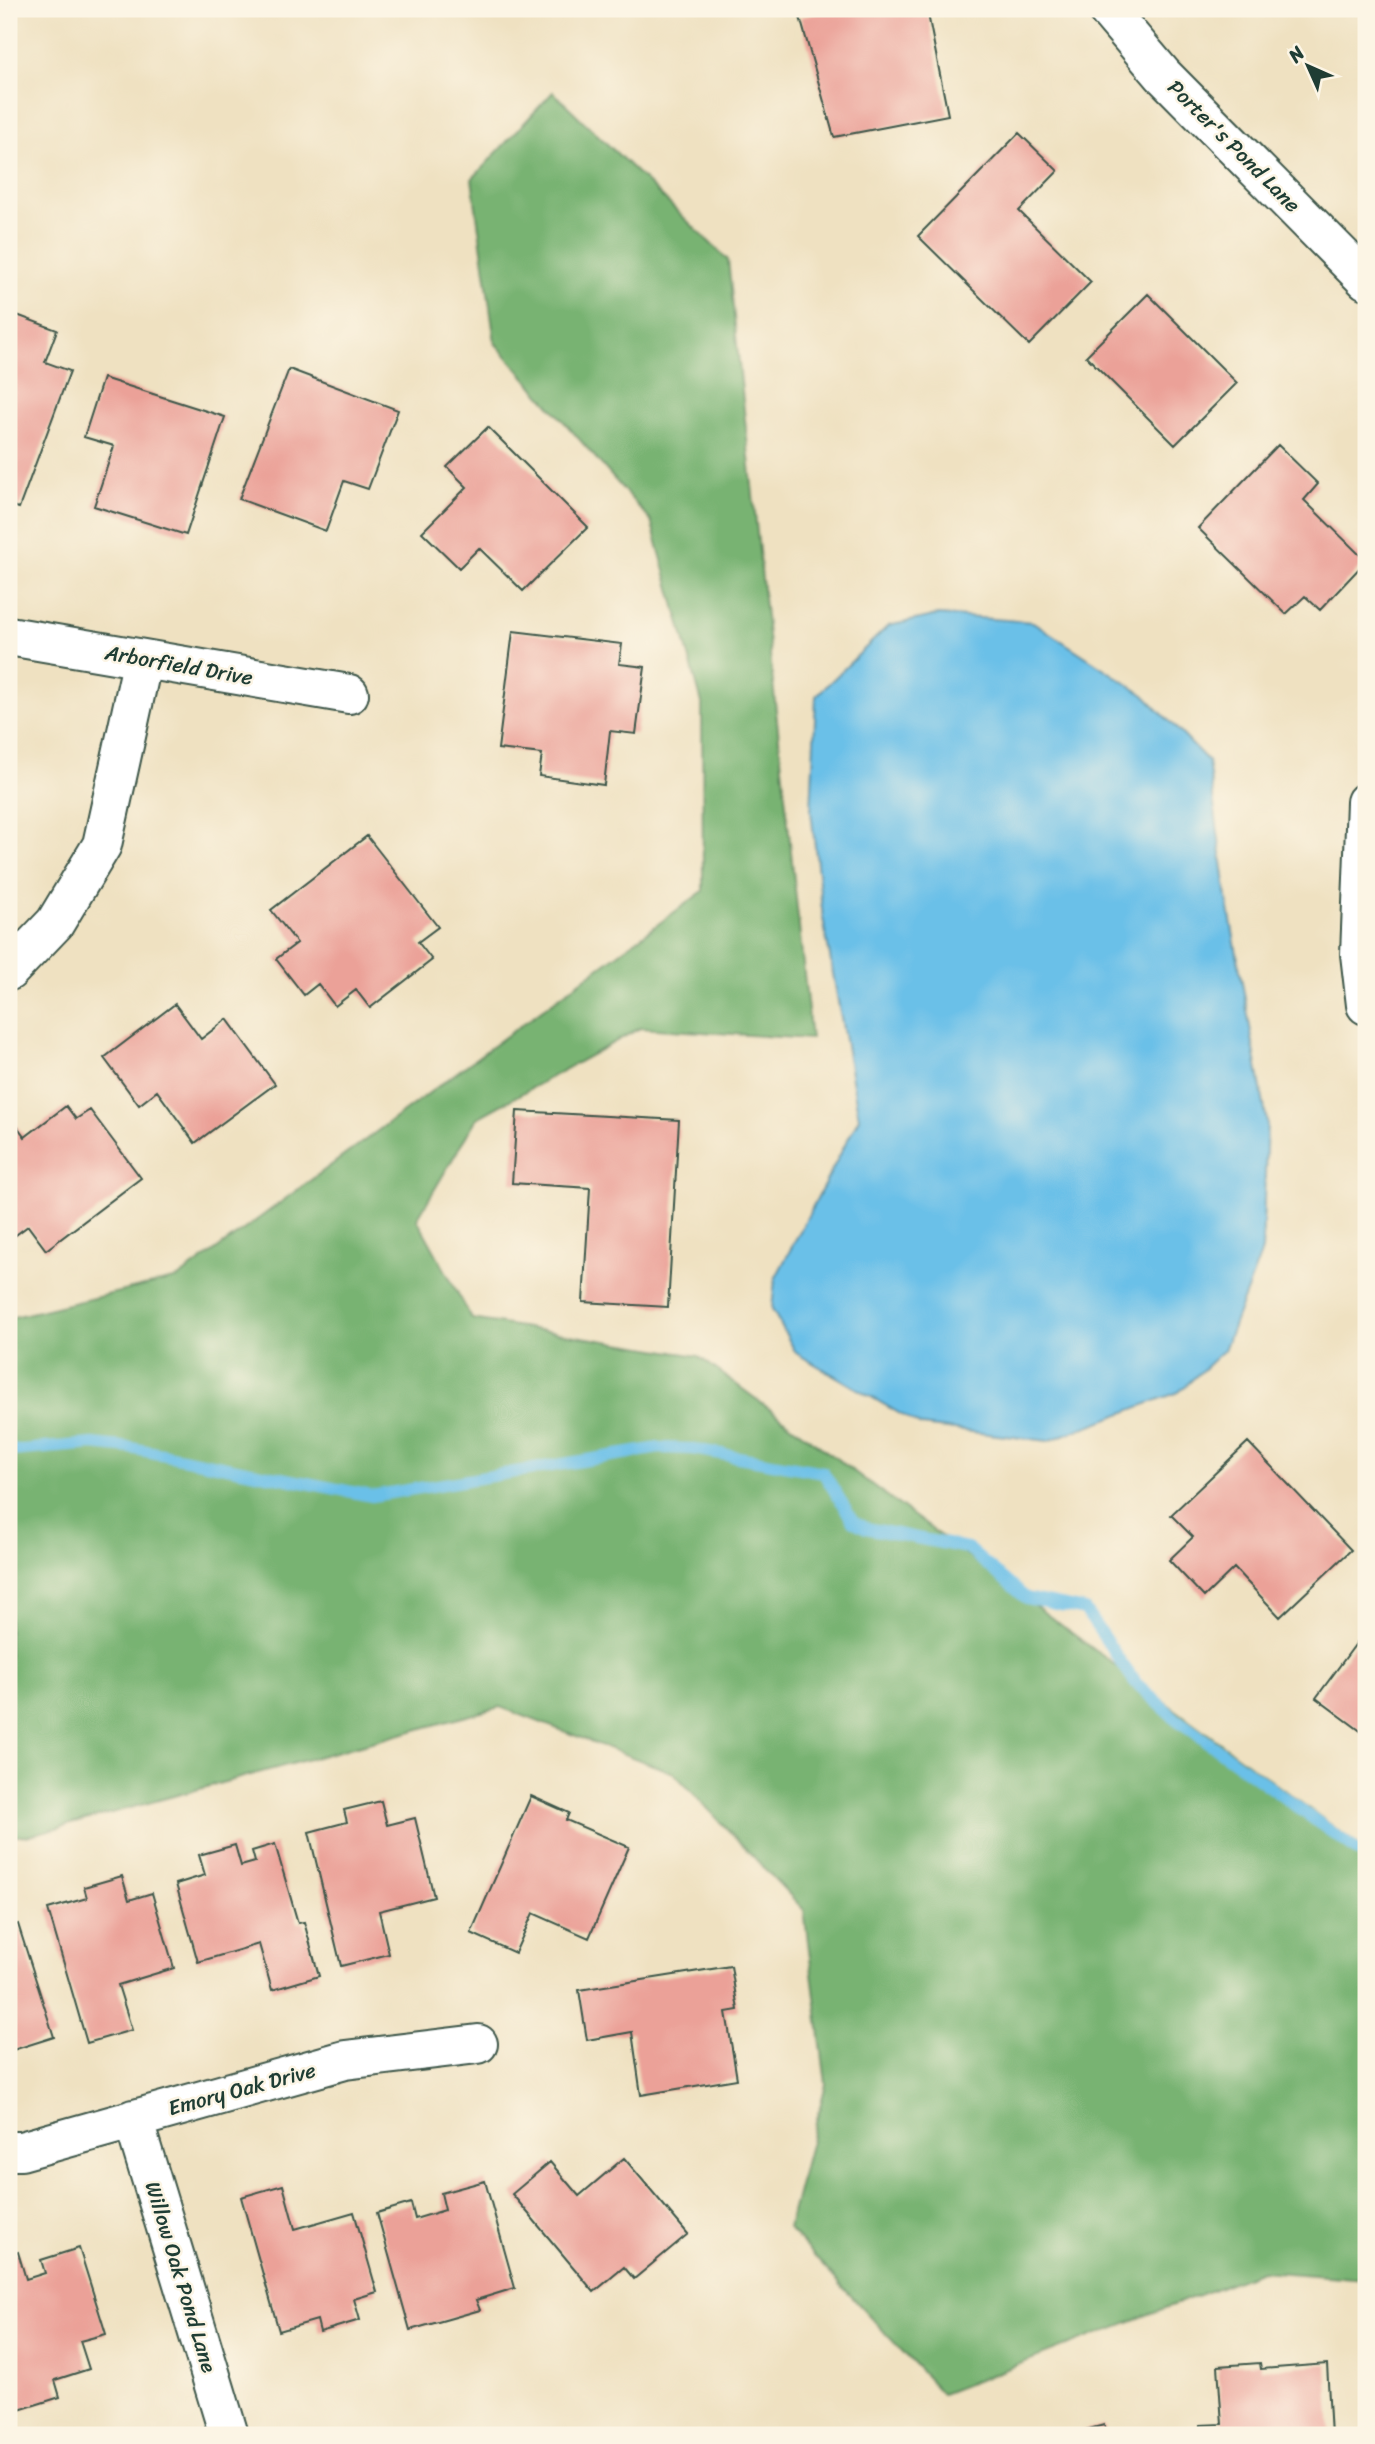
<svg xmlns="http://www.w3.org/2000/svg" width="1375" height="2444" font-family="Sriracha,sans-serif">
  <style>
    .forest { fill: #78b372; stroke: #4c7853; stroke-width: 2 }
    .water { fill: #6bc0e8; stroke: #457e8e; stroke-width: 2 }
    .lines { fill: none; stroke-linecap: round; stroke-linejoin: round }
    .stream { stroke: #6bc0e8; stroke-width: 12 }
    .building { fill: #eba198 }
    .street-casing { stroke: #3e5649; stroke-width: 42 }
    .street { stroke: #fff; stroke-width: 38 }
    .labels { text-anchor: middle; stroke-width: 5; stroke-linejoin: round; paint-order: stroke }
    .street-label { font-size: 21px; fill: #1f3d34; stroke: #fcf5e5 }
  </style>
  <rect width="100%" height="100%" fill="#fcf5e5"/>
  <filter id="ink" filterUnits="userSpaceOnUse"><feTurbulence type="fractalNoise" baseFrequency=".0143" numOctaves="2"/><feDisplacementMap in="SourceGraphic" scale="14" xChannelSelector="R" yChannelSelector="G"/><feConvolveMatrix kernelMatrix="1 2 1 2 8 2 1 2 1" color-interpolation-filters="sRGB"/></filter>
  <filter id="wash" filterUnits="userSpaceOnUse"><feTurbulence type="fractalNoise" baseFrequency=".00686" numOctaves="4" result="noise"/><feDisplacementMap in="SourceGraphic" scale="28" xChannelSelector="R" yChannelSelector="G"/><feGaussianBlur stdDeviation="1.57" result="paint"/><feColorMatrix in="noise" values="0 0 0 0 0 0 0 0 0 0 0 0 0 0 0 0 0 1.4 0 .05"/><feComposite in="paint" operator="in"/></filter>
  <g filter="url(#wash)">
    <rect width="100%" height="100%" fill="#efe1c1"/>
    <path class="forest" d="M 553,92 L 728,260 L 811,1039 L 640,1028 L 477,1118 L 417,1219 L 472,1319 L 698,1356 L 1366,1851 L 1366,2279 L 1261,2271 L 942,2394 L 788,2228 L 826,2084 L 804,1910 L 674,1773 L 500,1707 L 27,1836 L 9,1836 L 9,1318 L 178,1278 L 703,891 L 702,703 L 651,521 L 495,343 L 472,179 Z"/>
    <path class="water" d="M 938,615 L 1033,622 L 1144,695 L 1208,761 L 1227,898 L 1267,1122 L 1262,1251 L 1224,1350 L 1179,1392 L 1048,1441 L 921,1426 L 796,1353 L 772,1309 L 775,1279 L 859,1118 L 823,918 L 811,811 L 816,696 L 888,626 Z"/>
    <g class="lines">
      <path class="stream" d="M 9,1451 L 93,1444 L 131,1448 L 372,1496 L 659,1448 L 693,1449 L 823,1472 L 853,1521 L 866,1528 L 967,1548 L 1026,1598 L 1085,1610 L 1135,1682 L 1176,1719 L 1366,1857"/>
    </g>
    <g id="blocks">
      <path class="building" d="M 841,9 L 927,9 L 948,115 L 834,137 L 800,17 Z
        M 1019,133 L 1058,171 L 1019,211 L 1091,282 L 1029,345 L 918,236 Z
        M 1148,294 L 1237,383 L 1175,445 L 1086,356 Z
        M 9,312 L 57,330 L 45,362 L 70,371 L 19,508 L 9,505 Z
        M 289,369 L 398,410 L 368,489 L 344,481 L 326,531 L 239,499 Z
        M 103,378 L 225,417 L 186,535 L 94,506 L 114,446 L 84,437 Z
        M 488,427 L 588,527 L 523,591 L 479,548 L 459,568 L 422,532 L 467,487 L 447,467 Z
        M 1278,445 L 1318,484 L 1304,500 L 1366,561 L 1320,610 L 1305,596 L 1286,614 L 1198,528 Z
        M 513,631 L 622,644 L 619,664 L 645,667 L 636,734 L 610,731 L 604,785 L 539,776 L 542,754 L 498,749 Z
        M 367,836 L 438,927 L 418,942 L 432,960 L 370,1008 L 356,990 L 335,1006 L 318,984 L 304,995 L 276,959 L 297,943 L 271,910 Z
        M 175,1004 L 201,1039 L 227,1019 L 275,1084 L 195,1143 L 157,1091 L 139,1105 L 104,1058 Z
        M 66,1106 L 76,1119 L 90,1110 L 141,1178 L 46,1250 L 28,1226 L 9,1240 L 9,1120 L 11,1118 L 25,1137 Z
        M 517,1111 L 679,1120 L 668,1307 L 583,1302 L 590,1188 L 512,1183 Z
        M 1248,1442 L 1351,1550 L 1280,1617 L 1234,1568 L 1204,1597 L 1169,1560 L 1193,1537 L 1171,1515 Z
        M 1366,1630 L 1366,1735 L 1316,1698 Z
        M 531,1796 L 569,1813 L 566,1820 L 629,1847 L 589,1938 L 533,1913 L 515,1953 L 471,1933 Z
        M 381,1801 L 387,1825 L 415,1818 L 434,1897 L 379,1911 L 389,1954 L 341,1966 L 309,1832 L 347,1822 L 344,1810 Z
        M 275,1844 L 298,1923 L 304,1922 L 319,1976 L 272,1990 L 259,1944 L 198,1962 L 176,1884 L 205,1875 L 199,1855 L 235,1845 L 241,1866 L 255,1862 L 252,1851 Z
        M 122,1876 L 129,1900 L 152,1893 L 174,1968 L 118,1985 L 132,2030 L 87,2043 L 48,1909 L 87,1898 L 84,1887 Z
        M 18,1924 L 54,2037 L 13,2050 L 9,2036 L 9,1927 Z
        M 731,1966 L 738,2010 L 726,2012 L 737,2079 L 641,2095 L 632,2032 L 587,2040 L 579,1990 Z
        M 624,2158 L 688,2234 L 634,2279 L 624,2267 L 594,2292 L 512,2194 L 550,2162 L 579,2196 Z
        M 485,2181 L 515,2288 L 476,2300 L 480,2310 L 410,2330 L 377,2213 L 411,2203 L 415,2219 L 445,2210 L 441,2193 Z
        M 283,2185 L 295,2229 L 354,2212 L 377,2292 L 354,2299 L 360,2320 L 320,2332 L 317,2320 L 279,2331 L 241,2197 Z
        M 79,2248 L 106,2334 L 80,2341 L 89,2369 L 55,2380 L 60,2397 L 19,2410 L 9,2376 L 9,2255 L 18,2252 L 26,2279 L 45,2273 L 41,2260 Z
        M 1260,2363 L 1261,2369 L 1327,2364 L 1331,2435 L 1200,2435 L 1200,2425 L 1222,2424 L 1218,2366 Z
        M 1104,2425 L 1107,2435 L 1070,2435 L 1070,2434 Z"/>
    </g>
  </g>
  <g filter="url(#ink)">
    <use href="#blocks" fill-opacity="0" stroke="#3e5649" stroke-width="2"/>
    <g class="lines">
      <defs>
        <path id="street" d="M 1107,9 L 1163,75 L 1366,280
          M 9,636 L 349,694
          M 1366,802 L 1360,954 L 1366,1005
          M 9,971 L 55,923 L 102,845 L 143,659
          M 133,2119 L 229,2435
          M 9,2151 L 21,2151 L 345,2060 L 478,2044"/>
      </defs>
      <use href="#street" class="street-casing"/>
      <use href="#street" class="street"/>
    </g>
  </g>
  <g class="labels">
    <g class="street-label">
      <text transform="translate(1234 146) rotate(45)" y="7">Porter's Pond Lane</text>
      <text transform="translate(179 665) rotate(10)" y="7">Arborfield Drive</text>
      <text transform="translate(242 2089) rotate(-15)" y="7">Emory Oak Drive</text>
      <text transform="translate(181 2277) rotate(73)" y="7">Willow Oak Pond Lane</text>
    </g>
  </g>
  <rect width="1375" height="2444" fill="none" stroke="#fcf5e5" stroke-width="35"/>
  <g transform="translate(1308 66) rotate(315)" stroke="#fcf5e5" stroke-width="5" paint-order="stroke">
  <path d="M0-5L12 26L0 18L-12 26Z" fill="#1f3d34"/>
  <text y="-10" font-size="19" font-weight="bold" text-anchor="middle" fill="#1f3d34">N</text>
  </g>
</svg>
